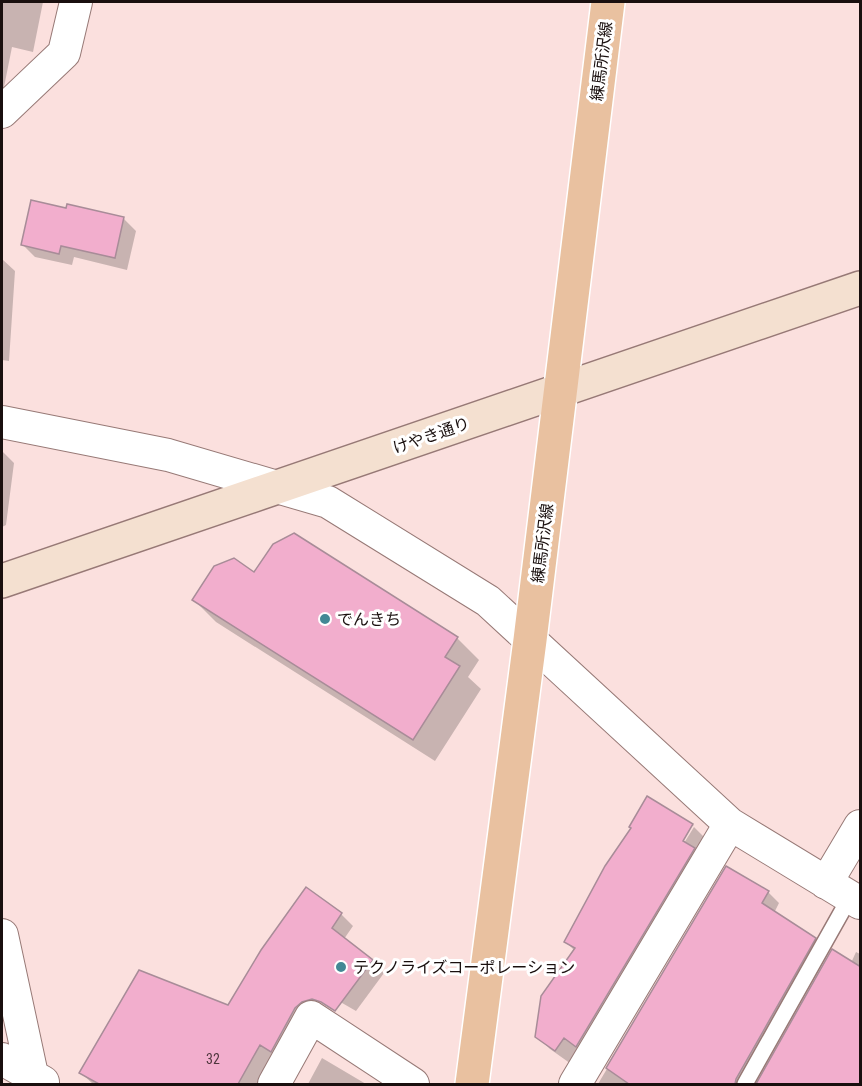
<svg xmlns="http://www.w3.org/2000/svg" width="862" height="1086" font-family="'Roboto Condensed','Noto Sans JP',sans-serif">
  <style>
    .shadow { fill: #0003 }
    .building { fill: #f2aecd; stroke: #a88c98; stroke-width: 1.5 }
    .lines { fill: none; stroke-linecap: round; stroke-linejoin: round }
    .lane-casing { stroke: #977976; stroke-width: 18 }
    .street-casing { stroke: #977976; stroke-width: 34 }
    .secondary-casing { stroke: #977976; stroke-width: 36 }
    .primary-casing { stroke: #fff; stroke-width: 36 }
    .lane { stroke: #fff; stroke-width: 15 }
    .street { stroke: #fff; stroke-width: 32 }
    .secondary { stroke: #f4e0d0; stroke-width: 33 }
    .primary { stroke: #e9c1a0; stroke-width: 33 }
    .poi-dot { fill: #438895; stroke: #fff; stroke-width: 2 }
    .labels { text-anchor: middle; stroke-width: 6; stroke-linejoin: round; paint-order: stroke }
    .number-label { font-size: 14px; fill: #4f373e }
    .street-label { font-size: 16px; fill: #190f0e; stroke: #fff }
    .poi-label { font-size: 16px; fill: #190f0e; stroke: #fff; text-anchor: start }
  </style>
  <rect width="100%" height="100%" fill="#fbe0de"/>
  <path class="shadow" d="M 2,2 L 43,2 L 33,52 L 12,47 L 2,97 Z
    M 68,206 L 124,219 L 136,231 L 127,270 L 74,257 L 72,265 L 35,257 L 22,244 L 67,210 Z
    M 2,259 L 15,271 L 9,361 L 2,360 Z
    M 2,451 L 14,463 L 6,525 L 2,527 Z
    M 194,600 L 457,638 L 479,660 L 468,677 L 481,689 L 435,761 L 216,622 Z
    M 648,798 L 694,826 L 690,826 L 678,847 L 681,848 L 694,827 L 705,838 L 581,1071 L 550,1049 L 537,1036 L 575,951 L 566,942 L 633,829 Z
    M 726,868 L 768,892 L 779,903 L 774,913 L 815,939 L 826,951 L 751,1084 L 598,1084 Z
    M 306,889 L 341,914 L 353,926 L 344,939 L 372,961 L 384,973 L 356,1011 L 323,992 L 265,1084 L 93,1084 L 81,1073 L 228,1007 Z
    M 833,951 L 851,963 L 856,952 L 860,954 L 860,1084 L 758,1084 Z
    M 322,1058 L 366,1084 L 308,1084 Z"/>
  <path class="building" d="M 31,200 L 66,208 L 67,204 L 124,217 L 115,258 L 61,246 L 59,254 L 21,245 Z
    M 294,533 L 458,637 L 445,657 L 460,666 L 413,740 L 192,600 L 214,566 L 234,558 L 254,572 L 273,544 Z
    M 647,796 L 693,824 L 683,841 L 695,848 L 576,1047 L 564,1038 L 555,1051 L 535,1037 L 541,996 L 575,948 L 564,942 L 605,866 L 631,828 L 629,827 Z
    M 726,866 L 769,891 L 762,903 L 816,938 L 736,1079 L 735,1084 L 629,1084 L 606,1068 Z
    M 306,887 L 342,913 L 332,928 L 373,960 L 335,1011 L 321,1002 L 312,999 L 302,1002 L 295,1008 L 271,1052 L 260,1045 L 238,1084 L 99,1084 L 79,1073 L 139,970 L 228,1005 L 261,950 Z
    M 832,949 L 861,967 L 861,1084 L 756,1084 Z"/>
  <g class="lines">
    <defs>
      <path id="lane" d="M 745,1084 L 850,897"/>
      <path id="street" d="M 2,112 L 64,53 L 76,2
        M 2,422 L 168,455 L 328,502 L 488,601 L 730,824 L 860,903
        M 826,883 L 860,826
        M 2,935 L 34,1084
        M 2,1059 L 43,1082
        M 274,1084 L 311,1017 L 413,1084
        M 575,1084 L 730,824"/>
      <path id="secondary" d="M 2,581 L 860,288"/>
      <path id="primary" d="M 472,1084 L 530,640 L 608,2"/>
    </defs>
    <use href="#lane" class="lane-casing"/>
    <use href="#street" class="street-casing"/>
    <use href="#secondary" class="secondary-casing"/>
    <use href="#primary" class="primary-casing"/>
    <use href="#lane" class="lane"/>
    <use href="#street" class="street"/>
    <use href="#secondary" class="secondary"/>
    <use href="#primary" class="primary"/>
  </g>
  <g class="poi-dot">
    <circle cx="325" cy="619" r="6"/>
    <circle cx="341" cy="967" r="6"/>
  </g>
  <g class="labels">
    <g class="number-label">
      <text x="213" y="1064">32</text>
    </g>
    <g class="street-label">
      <text transform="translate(601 61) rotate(-83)" y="6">練馬所沢線</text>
      <text transform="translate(431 435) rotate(-19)" y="6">けやき通り</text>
      <text transform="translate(542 543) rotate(-83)" y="6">練馬所沢線</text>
    </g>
    <g class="poi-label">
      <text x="337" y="625">でんきち</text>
      <text x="353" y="973">テクノライズコーポレーション</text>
    </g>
  </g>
  <rect width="862" height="1086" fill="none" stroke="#190f0e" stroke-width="6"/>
</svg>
